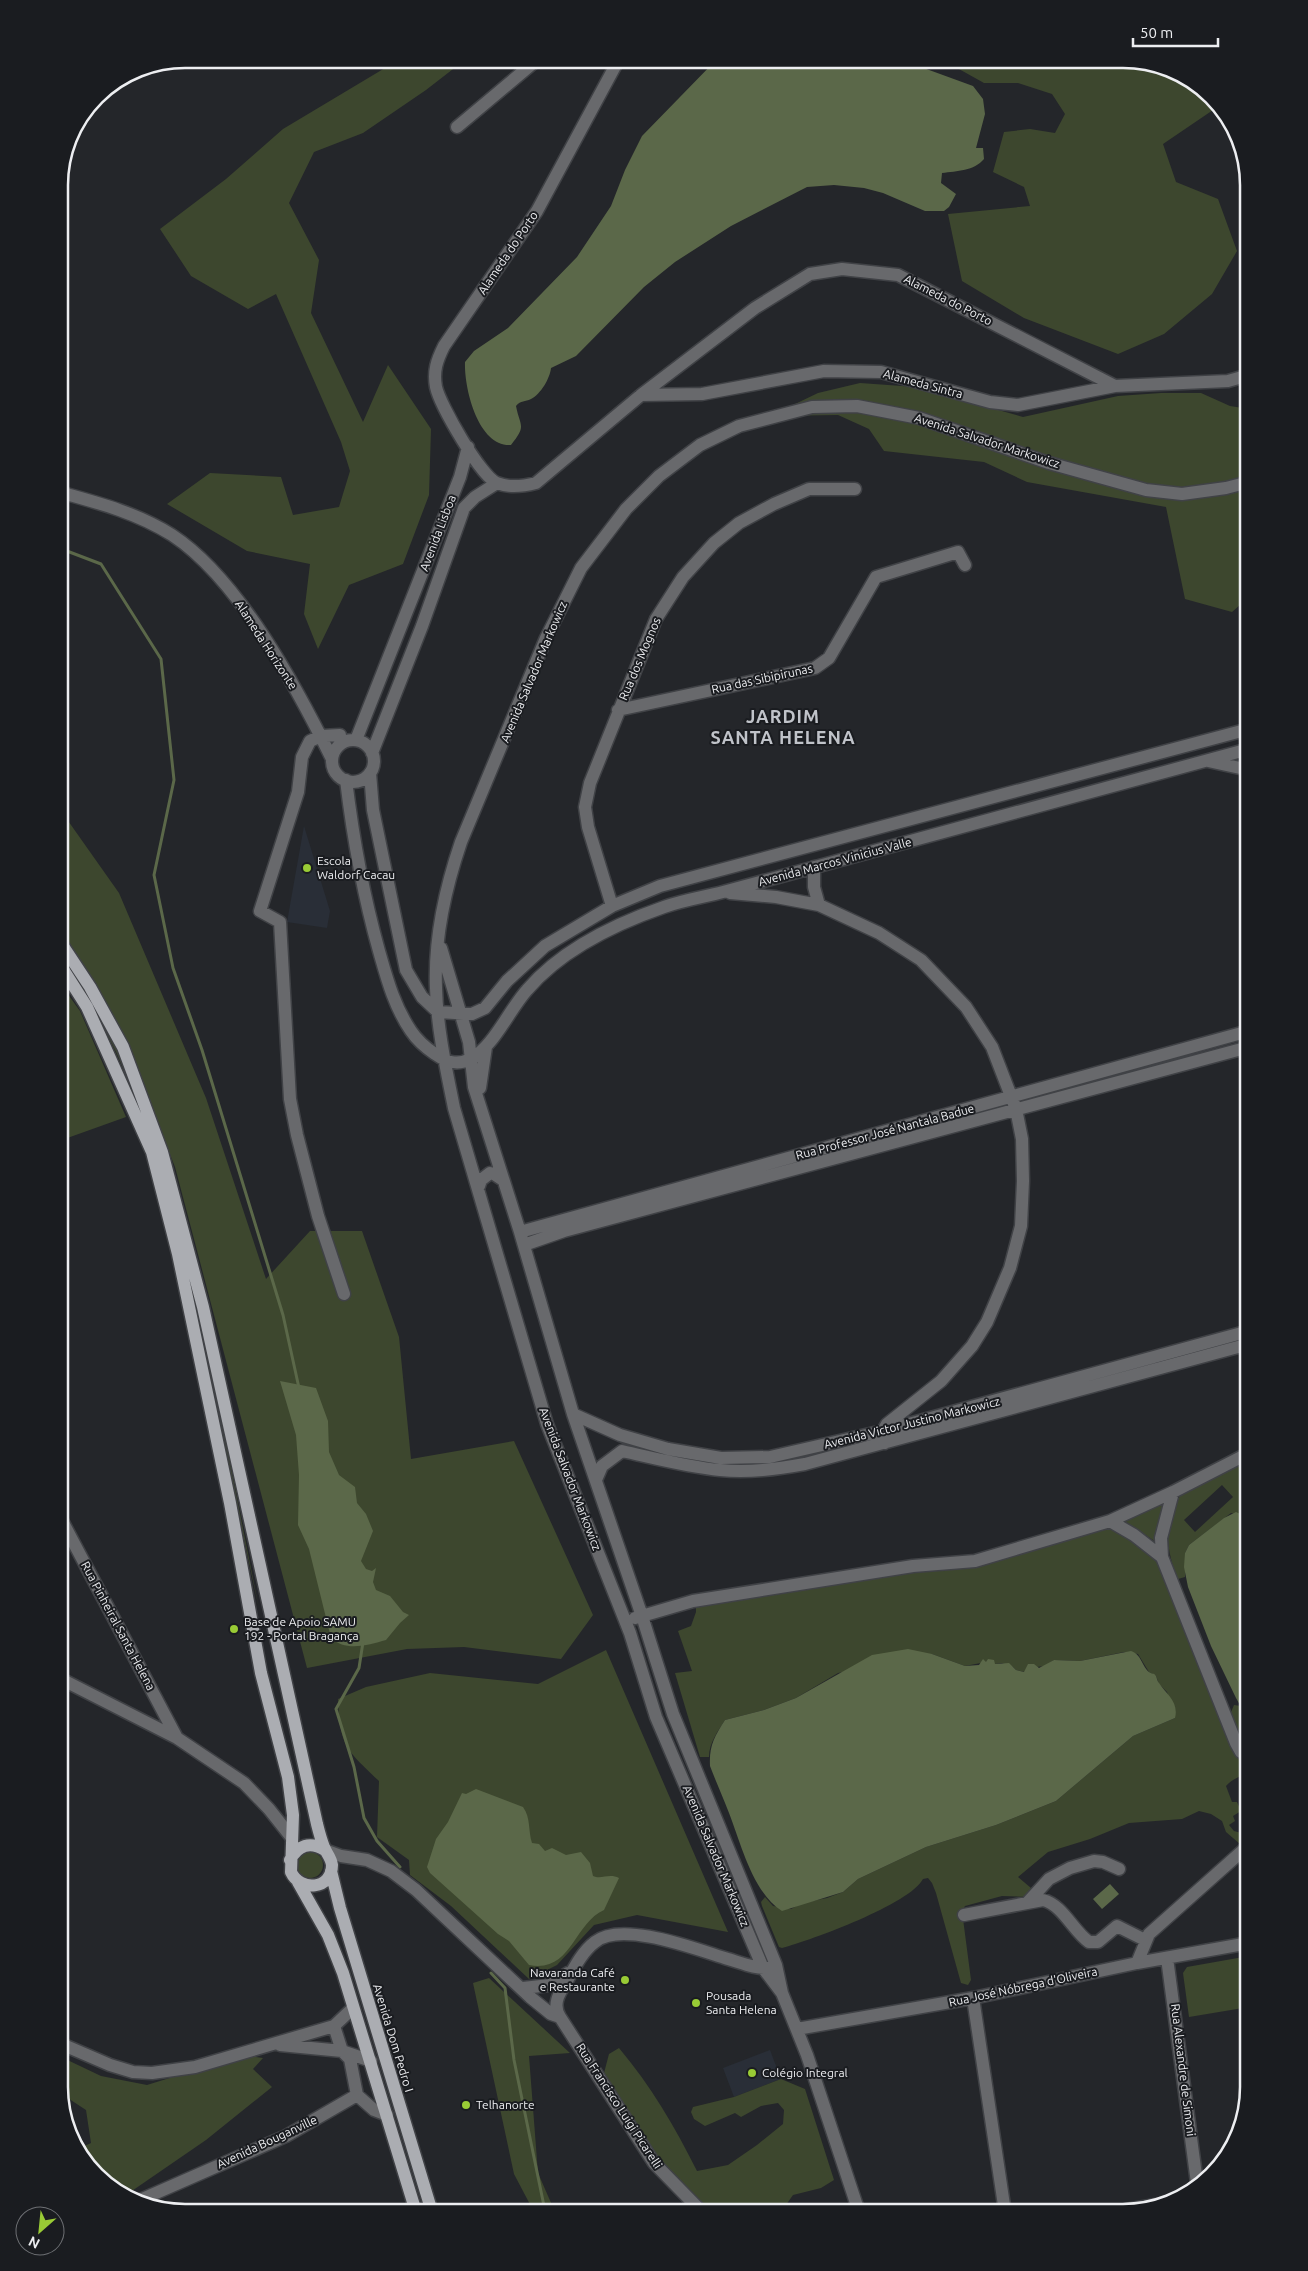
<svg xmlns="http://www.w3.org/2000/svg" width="1308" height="2271" font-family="Ubuntu,sans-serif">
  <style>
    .built { fill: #292e37 }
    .green { fill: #3d472e; fill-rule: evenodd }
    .water { fill: #5b6849 }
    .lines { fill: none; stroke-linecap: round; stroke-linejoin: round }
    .stream { stroke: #5b6849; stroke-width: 3 }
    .minor-casing { stroke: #404246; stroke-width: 15 }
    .major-casing { stroke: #404246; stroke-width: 15 }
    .minor { stroke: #68696c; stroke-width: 12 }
    .major { stroke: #abadb2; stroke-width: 12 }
    .poi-dot { fill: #99cb35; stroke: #1a1c20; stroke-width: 2 }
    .labels { text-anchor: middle; stroke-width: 4; stroke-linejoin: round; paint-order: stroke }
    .street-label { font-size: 12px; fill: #edeef1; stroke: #1a1c20 }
    .poi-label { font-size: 12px; fill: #edeef1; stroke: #1a1c20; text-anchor: start }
    .district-label { font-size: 18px; font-weight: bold; letter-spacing: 1px; fill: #c0c3c9; stroke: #1a1c20 }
    .rim { fill: none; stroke: #edeef1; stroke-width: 2.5 }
  </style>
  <rect width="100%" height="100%" fill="#24262a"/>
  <path class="built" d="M 304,826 L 330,911 L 327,928 L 287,922 Z
    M 770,2050 L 781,2079 L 734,2097 L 723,2068 Z"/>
  <path class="green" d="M 400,59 L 466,59 L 426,90 L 363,133 L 314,152 L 289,203 L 319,260 L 311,313 L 363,422 L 388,365 L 431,429 L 429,495 L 403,564 L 349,585 L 318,649 L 304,614 L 310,564 L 247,551 L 167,504 L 210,473 L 281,477 L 293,515 L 339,507 L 350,471 L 341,442 L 276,294 L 248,309 L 191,276 L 160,229 L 226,179 L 283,129 Z
    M 941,59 L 1132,59 L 1193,80 L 1216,108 L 1163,144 L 1176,182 L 1218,199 L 1237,251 L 1212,294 L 1164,334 L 1118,354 L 1024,318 L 962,281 L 948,214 L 1030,206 L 1024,187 L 993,172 L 1004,132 L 1030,129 L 1055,133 L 1065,114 L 1052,94 L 1018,83 L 984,83 Z
    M 860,383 L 916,387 L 1023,417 L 1118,396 L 1161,393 L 1201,393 L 1230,406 L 1249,409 L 1249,597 L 1232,612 L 1185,599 L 1166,507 L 1027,482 L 984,462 L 884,451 L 869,429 L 838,415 L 770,416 L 818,393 Z
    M 59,808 L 119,893 L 206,1098 L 266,1279 L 310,1231 L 362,1231 L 399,1337 L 411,1459 L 514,1441 L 593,1615 L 561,1659 L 464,1647 L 407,1649 L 307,1668 L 175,1167 L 125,1041 L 99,990 L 59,931 Z
    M 59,948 L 100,1014 L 117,1051 L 140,1103 L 163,1170 L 219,1407 L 259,1609 L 216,1408 L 138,1103 L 116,1052 L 85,991 L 59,951 Z
    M 59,982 L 80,1011 L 126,1117 L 59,1141 Z
    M 1249,1459 L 1249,1518 L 1231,1513 L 1189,1545 L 1185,1553 L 1185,1577 L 1178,1579 C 1167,1555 1161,1517 1181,1495 C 1188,1487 1237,1466 1249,1459 ZM 1222,1485 L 1233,1497 L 1195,1532 L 1184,1520 Z
    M 1163,1503 L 1156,1542 L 1126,1522 L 1126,1520 Z
    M 1102,1529 L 1118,1530 L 1155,1554 L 1228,1727 C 1231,1743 1232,1753 1247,1761 C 1248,1778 1234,1776 1226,1786 L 1232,1802 L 1237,1802 L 1241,1811 L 1233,1816 L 1235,1821 L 1229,1825 L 1234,1831 L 1245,1834 L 1240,1844 L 1226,1832 L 1222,1821 L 1211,1814 L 1199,1811 L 1182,1819 L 1129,1823 L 1090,1839 L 1048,1852 L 1018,1877 L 1031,1888 L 1028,1897 L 1002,1896 L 965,1906 L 962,1911 L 971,1980 L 968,1985 L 961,1983 L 936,1893 L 932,1883 L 928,1878 L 923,1879 C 910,1904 812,1940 782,1948 L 779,1947 L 762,1906 L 761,1902 L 765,1897 L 773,1906 L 791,1909 L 802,1903 L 827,1898 L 843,1892 L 858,1879 L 926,1847 L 996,1825 L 1056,1801 L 1133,1736 L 1175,1718 L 1167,1692 L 1159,1684 L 1156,1676 L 1149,1672 L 1138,1654 L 1124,1652 L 1080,1661 L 1054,1660 L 1045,1666 L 1028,1668 L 1025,1672 L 1016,1670 L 1013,1667 L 1002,1663 L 995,1664 L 986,1662 L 965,1666 L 932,1654 L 838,1673 L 796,1698 L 764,1710 L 725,1720 C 718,1731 709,1743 709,1757 L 700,1757 L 675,1673 L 692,1671 L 678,1631 L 691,1626 L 696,1612 L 696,1604 L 935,1568 Z
    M 606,1650 L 728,1932 L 637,1915 L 594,1925 L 557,1965 L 529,1979 L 451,1906 L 410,1875 L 409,1860 L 377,1837 L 379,1781 C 346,1749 340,1747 338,1699 L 366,1687 L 430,1673 L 538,1684 Z
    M 1234,1705 L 1241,1706 L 1249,1721 L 1249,1747 L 1240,1740 L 1229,1717 Z
    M297 1865a13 13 0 1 1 26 0a13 13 0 1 1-26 0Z
    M 1249,1956 L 1249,2007 L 1189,2017 L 1183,1973 L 1187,1967 Z
    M 489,1978 L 570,2053 L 529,2056 L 538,2173 L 555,2212 L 534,2212 L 514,2174 L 473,1983 Z
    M 619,2048 C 651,2086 675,2127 697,2171 L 728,2165 L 757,2145 L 783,2124 L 784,2110 L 778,2103 L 761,2106 L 741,2117 L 735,2113 L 705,2126 L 694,2119 L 691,2112 L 693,2107 L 734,2097 L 781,2079 L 805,2089 L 834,2180 L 821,2188 L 793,2195 L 781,2212 L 711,2212 L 683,2190 L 648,2145 L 604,2073 L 609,2054 Z
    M 59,2056 L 101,2076 L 147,2085 L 234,2058 L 249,2056 L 263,2058 L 253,2069 L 272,2087 L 206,2140 L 126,2195 L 115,2191 L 78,2149 L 91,2143 L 86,2110 L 60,2093 Z"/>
  <path class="water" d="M 717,59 L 899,59 L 973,86 L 983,99 L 985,114 L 976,148 L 983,148 L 984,159 C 974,171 957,171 942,173 L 941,183 L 956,194 L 949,207 L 944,211 L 925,211 L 883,193 L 864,188 L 834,185 L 807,187 L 731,226 L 675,262 L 644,287 L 576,356 L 551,368 C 550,378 541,394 531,399 C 525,402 521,400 516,406 C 520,427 527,425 511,445 C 478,447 464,388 465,362 L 474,351 L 508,328 L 577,257 L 611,206 L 625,170 L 642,136 Z
    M 280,1381 L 316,1388 L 328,1421 L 329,1452 L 339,1475 L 355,1487 L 357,1503 L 366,1514 L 373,1531 L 361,1561 L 366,1569 L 372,1571 L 376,1568 L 373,1582 L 376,1590 L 390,1596 L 403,1612 L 409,1615 L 400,1623 L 386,1640 C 368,1645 346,1652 331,1638 L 309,1549 L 298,1525 L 299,1475 L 296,1435 Z
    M 1236,1512 L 1249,1518 L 1249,1721 L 1236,1698 L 1211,1646 L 1188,1587 L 1184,1567 L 1185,1553 L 1189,1545 L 1224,1518 Z
    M 908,1649 L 932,1654 L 965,1666 L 979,1665 L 983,1659 L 986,1662 L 988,1659 L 994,1660 L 995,1664 L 1009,1663 L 1016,1670 L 1024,1672 L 1028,1664 L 1034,1664 L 1039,1668 L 1054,1660 L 1080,1661 L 1131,1651 C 1142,1655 1141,1665 1149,1672 C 1153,1675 1153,1672 1156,1676 C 1157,1678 1157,1681 1159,1683 C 1167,1695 1179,1702 1175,1718 L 1133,1736 L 1056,1801 L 996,1825 L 926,1847 L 858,1879 L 843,1892 L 782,1911 C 753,1893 741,1844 729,1813 C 723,1797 716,1782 710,1766 C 709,1746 714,1737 725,1720 L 764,1710 L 796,1698 L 872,1655 Z
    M 476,1789 L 523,1807 C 531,1818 528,1831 532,1843 L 539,1844 L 545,1851 L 552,1848 L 566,1855 L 581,1852 L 590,1863 L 593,1876 C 601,1880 609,1873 619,1878 L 604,1910 C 573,1924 572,1973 529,1965 L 509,1941 L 498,1934 L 430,1873 L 427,1867 L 436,1839 L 448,1822 L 462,1793 L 466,1794 Z
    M 1110,1884 L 1119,1894 L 1102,1909 L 1093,1899 Z"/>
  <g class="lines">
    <path class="stream" d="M 59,548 L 101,564 L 161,659 L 174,780 L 154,875 L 173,968 L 202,1050 L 283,1315 L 299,1388
      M 363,1642 L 359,1668 L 336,1709 L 354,1767 L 364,1818 L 377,1841 L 400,1867
      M 491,1973 L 505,1988 L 514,2060 L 544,2206 L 547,2212"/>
    <defs>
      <path id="minor" d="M 619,59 L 537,211 L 444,346 C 437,360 433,371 436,387 C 440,405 481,477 497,483 C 509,488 524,486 536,483 L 641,395 L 755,308 L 810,274 L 842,269 L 898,275 L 1115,386
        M 457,127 L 538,59
        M 641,395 L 702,394 L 824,371 L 881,372 L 990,402 L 1018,405 L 1115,386 L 1228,381 L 1249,375
        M 59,492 C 99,503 137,513 172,535 C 239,579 297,688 332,759
        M 618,710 L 815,668 L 829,658 L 876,577 L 958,552 L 965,565
        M 340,735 L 321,736 L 310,741 L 302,757 L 298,792 L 260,911 L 280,922 L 290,1099 L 297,1135 L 318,1216 L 344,1294
        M 356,740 L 460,477 L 468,447
        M332 761a21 21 0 1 1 42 0a21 21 0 1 1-42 0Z
        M 372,753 L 422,626 L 464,508 L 475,497 L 497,483
        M 1208,761 L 1249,770
        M 370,773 L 373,810 L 406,970 L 422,997 L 438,1012 L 472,1014 L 485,1008 L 507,981 L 545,946 L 612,906 L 660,886 L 1249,729
        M 346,780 C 353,838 363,894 379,951 C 387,979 394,1006 411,1031 C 417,1040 426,1048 435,1054 C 446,1062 457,1066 470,1059 C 493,1048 509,1010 527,990 C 561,950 615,924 664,907 C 683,900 704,897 723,892 L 1249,749
        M 814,867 L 814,887 L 819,905
        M 730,893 L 776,897 L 819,905 L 879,933 L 921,960 L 966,1007 L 992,1047 L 1016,1109 L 1022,1139 L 1023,1181 L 1021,1226 L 1010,1268 L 987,1322 L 972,1346 L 941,1381 L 887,1424 L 883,1431 L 885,1443
        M 612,906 L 588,827 L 585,807 L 590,783 L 656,619 L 683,577 L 714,543 L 739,523 L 774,504 L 809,489 L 855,489
        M 441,948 L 469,1042 L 474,1087 L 520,1232 L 573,1414 L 642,1616 L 673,1714 L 776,1965 L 782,1993 L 807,2055 L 859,2212
        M 480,1088 L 486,1047
        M 479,1186 L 481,1180 L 490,1173 L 494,1174 L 503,1180
        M 520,1232 L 1249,1031
        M 524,1245 L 564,1231 L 1249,1047
        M 573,1414 L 620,1435 L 668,1449 L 721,1458 L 770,1457 L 883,1431 L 1249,1331
        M 596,1480 L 602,1466 L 622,1451 C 654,1458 687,1467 720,1470 C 749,1473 777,1469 805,1464 L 1249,1344
        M 1173,1492 L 1161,1538 L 1162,1557 L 1236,1743 L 1241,1752 L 1249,1757
        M 59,1515 L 177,1738
        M 1110,1521 L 1134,1535 L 1162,1557
        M 635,1618 L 693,1601 L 913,1566 L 975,1561 L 1110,1521 L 1173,1492 L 1249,1453
        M 59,1678 L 177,1738 L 244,1783 L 269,1809 L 292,1838
        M 325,1850 L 341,1856 L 367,1860 L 391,1871 L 416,1890 L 530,1997 L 551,2014 L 560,2017 L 654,2163 L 702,2212
        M 1027,1903 L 1049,1879 L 1070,1868 L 1094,1861 L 1103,1862 L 1119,1869
        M 964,1915 L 1043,1900 C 1063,1905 1073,1931 1089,1942 L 1098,1942 L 1117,1926 L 1145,1940
        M 1167,1958 L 1197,2183
        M 1137,1963 L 1149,1934 L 1249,1845
        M 523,1988 L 550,1985 L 568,1973
        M 782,1993 L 763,1968 L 656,1717 L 630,1633 L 547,1424 L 454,1108 C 446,1068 437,1028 436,988 C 434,938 445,889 461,842 L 546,638 L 581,568 L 626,509 L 659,476 L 700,445 L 739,426 L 812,407 L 857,406 L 919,418 L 1049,463 L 1146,490 L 1182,494 L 1226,488 L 1249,482
        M 973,1998 L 1005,2212
        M 560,2017 C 551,2003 561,1991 568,1979 C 575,1966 583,1951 595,1942 C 622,1920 698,1950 728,1959 C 742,1963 755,1969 769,1968
        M 334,2026 L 342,2051 L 350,2059 L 357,2095
        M 797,2029 L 973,1998 L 1137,1963 L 1249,1943
        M 59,2043 L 110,2065 L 133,2072 L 152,2073 L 195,2067 L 334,2026 L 353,2008
        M 280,2045 L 342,2051 L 371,2061
        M 140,2200 L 286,2136 L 357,2095 L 374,2110 L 387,2115
        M 1114,2212 L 1156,2205"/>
      <path id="major" d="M 59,963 L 87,1007 L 152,1152 L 178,1254 L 230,1503 L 261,1673 L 288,1777 L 293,1815 L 291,1872 C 300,1892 332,1890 332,1865 C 331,1857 326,1853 324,1847 C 321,1840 319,1832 317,1824 L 203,1307 L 162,1152 L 123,1047 L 90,987 L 59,940
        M 290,1860 C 298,1845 310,1841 325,1850
        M 331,1871 L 340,1908 L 432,2212
        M 298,1882 L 328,1935 L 343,1973 L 416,2212"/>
    </defs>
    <use href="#minor" class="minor-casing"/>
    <use href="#major" class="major-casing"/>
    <use href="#minor" class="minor"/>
    <use href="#major" class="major"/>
  </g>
  <g class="poi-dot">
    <circle cx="307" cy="868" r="5"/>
    <circle cx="234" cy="1629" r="5"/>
    <circle cx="625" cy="1980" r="5"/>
    <circle cx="696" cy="2003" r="5"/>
    <circle cx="752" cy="2073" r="5"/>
    <circle cx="466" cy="2105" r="5"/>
  </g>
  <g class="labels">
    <g class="street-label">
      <text transform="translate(508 253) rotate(-56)" y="4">Alameda do Porto</text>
      <text transform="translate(948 300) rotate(27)" y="4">Alameda do Porto</text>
      <text transform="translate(923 384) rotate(15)" y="4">Alameda Sintra</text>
      <text transform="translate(987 441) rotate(18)" y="4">Avenida Salvador Markowicz</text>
      <text transform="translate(438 533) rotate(-69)" y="4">Avenida Lisboa</text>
      <text transform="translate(266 645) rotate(57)" y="4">Alameda Horizonte</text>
      <text transform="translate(640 659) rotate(-67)" y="4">Rua dos Mognos</text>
      <text transform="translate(534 672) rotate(-67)" y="4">Avenida Salvador Markowicz</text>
      <text transform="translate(762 679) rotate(-12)" y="4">Rua das Sibipirunas</text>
      <text transform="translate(835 862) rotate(-15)" y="4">Avenida Marcos Vinicius Valle</text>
      <text transform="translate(885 1132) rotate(-15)" y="4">Rua Professor José Nantala Badue</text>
      <text transform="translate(912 1423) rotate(-14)" y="4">Avenida Victor Justino Markowicz</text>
      <text transform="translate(570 1479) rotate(69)" y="4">Avenida Salvador Markowicz</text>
      <text transform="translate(118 1626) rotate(62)" y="4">Rua Pinheiral Santa Helena</text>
      <text transform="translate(716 1856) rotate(67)" y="4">Avenida Salvador Markowicz</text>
      <text transform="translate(1023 1987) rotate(-12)" y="4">Rua José Nóbrega d'Oliveira</text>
      <text transform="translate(393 2038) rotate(73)" y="4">Avenida Dom Pedro I</text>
      <text transform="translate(1183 2070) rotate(83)" y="4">Rua Alexandre de Simoni</text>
      <text transform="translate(619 2106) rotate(57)" y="4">Rua Francisco Luigi Picarelli</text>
      <text transform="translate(267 2142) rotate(-25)" y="4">Avenida Bouganville</text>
    </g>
    <g class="poi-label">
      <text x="317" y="865">Escola<tspan x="317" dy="14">Waldorf Cacau</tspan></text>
      <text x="244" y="1626">Base de Apoio SAMU<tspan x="244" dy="14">192 - Portal Bragança</tspan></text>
      <text x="615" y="1977" text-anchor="end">Navaranda Café<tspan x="615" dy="14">e Restaurante</tspan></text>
      <text x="706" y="2000">Pousada<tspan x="706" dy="14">Santa Helena</tspan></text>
      <text x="762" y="2077">Colégio Integral</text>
      <text x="476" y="2109">Telhanorte</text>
    </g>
    <g class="district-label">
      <text x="783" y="723">JARDIM<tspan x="783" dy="21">SANTA HELENA</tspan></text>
    </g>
  </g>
  <path d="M0 0H1308V2271H0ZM185 68H1123A117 117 0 0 1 1240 185V2087A117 117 0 0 1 1123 2204H185A117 117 0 0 1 68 2087V185A117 117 0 0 1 185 68Z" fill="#1a1c20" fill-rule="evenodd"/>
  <path class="rim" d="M185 68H1123A117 117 0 0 1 1240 185V2087A117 117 0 0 1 1123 2204H185A117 117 0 0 1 68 2087V185A117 117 0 0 1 185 68Z"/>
  <g transform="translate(40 2231) rotate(207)"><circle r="24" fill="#1a1c20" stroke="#6e7074"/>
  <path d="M0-4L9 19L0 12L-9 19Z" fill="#99cb35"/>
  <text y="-8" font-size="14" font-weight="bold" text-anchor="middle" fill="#edeef1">N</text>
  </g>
  <path d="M1133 38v8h85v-8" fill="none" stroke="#edeef1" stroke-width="2.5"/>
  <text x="1140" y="38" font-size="15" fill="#edeef1" stroke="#1a1c20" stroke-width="4" paint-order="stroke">50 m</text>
</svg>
